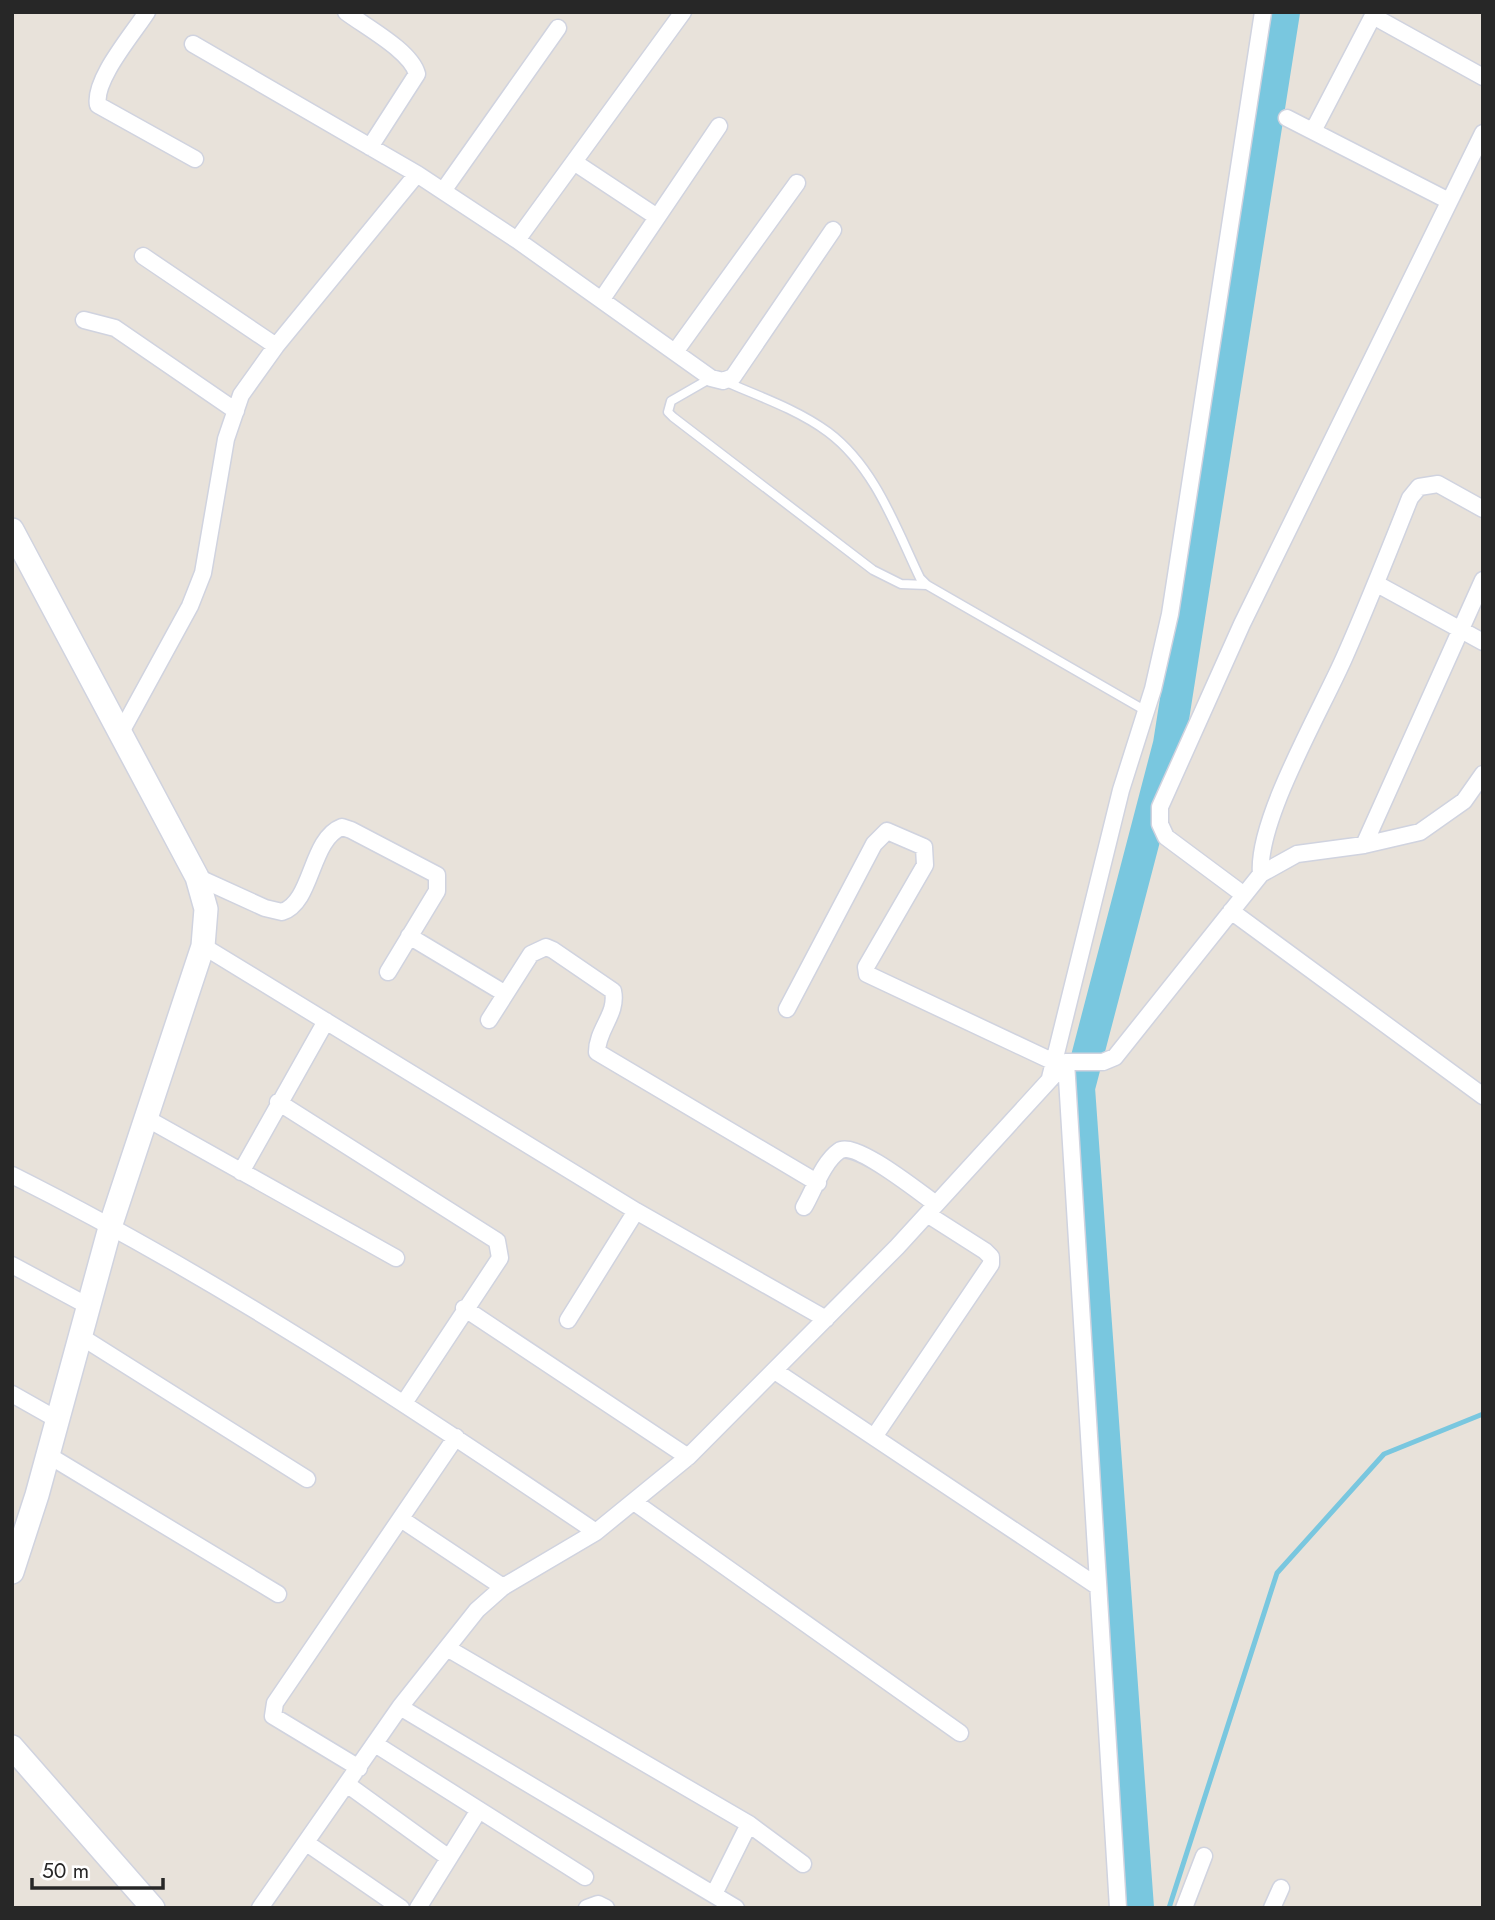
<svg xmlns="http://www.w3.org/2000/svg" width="1495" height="1920" font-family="Jost,sans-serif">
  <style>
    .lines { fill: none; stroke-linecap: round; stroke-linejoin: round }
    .stream { stroke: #79c7df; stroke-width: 5 }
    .river { stroke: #79c7df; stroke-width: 32 }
    .lane-casing { stroke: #d0d3df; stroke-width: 11 }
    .street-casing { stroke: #d0d3df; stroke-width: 19 }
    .secondary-casing { stroke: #d0d3df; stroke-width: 26 }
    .lane { stroke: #fff; stroke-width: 8 }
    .street { stroke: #fff; stroke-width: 16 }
    .secondary { stroke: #fff; stroke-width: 23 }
  </style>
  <rect width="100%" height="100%" fill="#e8e2da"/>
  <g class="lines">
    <path class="stream" d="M 1169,1908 L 1277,1573 L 1384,1454 L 1483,1414"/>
    <path class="river" d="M 1138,1908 L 1079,1088 L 1169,744 L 1284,12"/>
    <defs>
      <path id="lane" d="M 711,378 L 671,401 L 668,412 L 673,417 L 873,570 L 901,584 L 927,585
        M 726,382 C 761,397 798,410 828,432 C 875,467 896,528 920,578 L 927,585 L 1146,711"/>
      <path id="street" d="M 147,12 C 133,34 93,80 98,105 L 195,159
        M 346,12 C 366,27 411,51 417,74 L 370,147
        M 1373,16 L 1483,77
        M 193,44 L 417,174 L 517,240 L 711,378 L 723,381 L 733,377 L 833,230
        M 1287,118 L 1449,201
        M 1313,131 L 1375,12
        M 574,162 L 657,217
        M 443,191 L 558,28
        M 517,240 L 683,12
        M 143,256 L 276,346
        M 602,299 L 719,126
        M 84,320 L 115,328 L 236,411
        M 675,352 L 797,183
        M 1377,584 L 1483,642
        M 120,734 L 190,606 L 203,573 L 226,439 L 241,395 L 276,346 L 417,174
        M 1364,845 L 1483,580
        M 1261,874 C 1256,821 1322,709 1345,656 C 1368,604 1389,551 1410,498 L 1419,487 L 1438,484 L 1483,509
        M 197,877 L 265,908 L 282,912 C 313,902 310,839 342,827 L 351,830 L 437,875 L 437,891 L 388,972
        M 1244,895 L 1166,837 L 1160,824 L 1160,807 L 1242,624 L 1483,133
        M 1231,911 L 1483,1096
        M 409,936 L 504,993
        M 203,946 L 636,1211 L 826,1319
        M 787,1009 L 874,844 L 887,831 L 924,847 L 925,865 L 866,967 L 867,974 L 1054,1062
        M 489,1020 L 531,954 L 546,947 L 553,950 L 613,991 C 618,1014 597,1029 597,1052 L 818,1183
        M 1066,1062 L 1118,1908
        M 1050,1078 L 1121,790 L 1153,689 L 1170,614 L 1263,12
        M 278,1102 L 497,1241 L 500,1258 L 404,1403
        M 146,1118 L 396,1258
        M 241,1172 L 326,1021
        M 12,1175 C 216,1277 407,1404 596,1532
        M 804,1207 C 814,1190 823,1162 839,1151 C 855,1140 920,1193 936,1204
        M 12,1265 L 88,1306
        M 464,1308 L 688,1457
        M 568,1320 L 636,1211
        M 80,1336 L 307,1479
        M 775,1371 L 1097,1586
        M 12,1394 L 58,1420
        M 874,1437 L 991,1264 L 991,1257 L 985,1251 L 927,1214
        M 48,1455 L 278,1594
        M 634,1502 L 960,1733
        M 401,1519 L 503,1587
        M 447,1648 L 749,1824 L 803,1864
        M 400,1707 L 736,1908
        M 375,1744 L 585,1877
        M 359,1768 L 273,1716 L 275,1703 L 456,1437
        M 348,1785 L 449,1858
        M 308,1844 L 401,1908
        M 714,1894 L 749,1824
        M 260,1908 L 400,1707 L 477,1610 L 503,1587 L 596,1532 L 688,1457 L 897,1247 L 1066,1062 L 1103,1062 L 1115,1057 L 1261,874 L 1297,854 L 1364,845 L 1420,832 L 1464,801 L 1483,774
        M 418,1908 L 479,1810
        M 587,1908 L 598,1904 L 606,1908
        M 1184,1908 L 1204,1856
        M 1272,1908 L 1281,1888"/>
      <path id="secondary" d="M 12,530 L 197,877 L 206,909 L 203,946 L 111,1224 L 37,1495 L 12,1572
        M 12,1747 L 153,1908"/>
    </defs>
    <use href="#lane" class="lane-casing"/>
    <use href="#street" class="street-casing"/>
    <use href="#secondary" class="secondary-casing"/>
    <use href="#lane" class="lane"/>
    <use href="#street" class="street"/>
    <use href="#secondary" class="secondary"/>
  </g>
  <rect width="1495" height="1920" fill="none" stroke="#272727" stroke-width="28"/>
  <path d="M32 1878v10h131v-10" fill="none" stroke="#272727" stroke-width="3.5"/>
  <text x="42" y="1878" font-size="21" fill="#272727" stroke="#ffffff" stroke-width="5" paint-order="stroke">50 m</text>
</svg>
